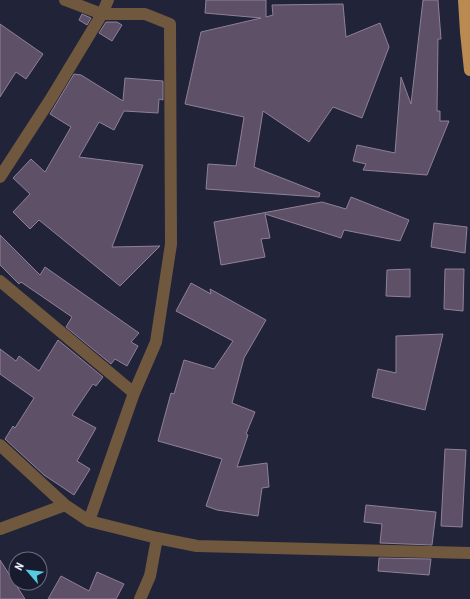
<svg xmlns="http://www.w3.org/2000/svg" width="470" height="599" font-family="'Roboto Condensed',sans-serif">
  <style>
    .building { fill: #5e5067; stroke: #908099 }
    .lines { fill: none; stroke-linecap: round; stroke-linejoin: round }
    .minor { stroke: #70583f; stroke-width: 12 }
    .major { stroke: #ba8a53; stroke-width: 12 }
  </style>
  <rect width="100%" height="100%" fill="#212339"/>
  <path class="building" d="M 206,0 L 266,0 L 266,17 L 273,15 L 272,5 L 343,4 L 346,37 L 380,23 L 389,47 L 362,118 L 333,107 L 309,142 L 263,111 L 254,167 L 320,193 L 319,197 L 206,189 L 208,164 L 236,166 L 244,117 L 185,104 L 201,32 L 261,18 L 205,13 Z
    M 423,0 L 438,0 L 441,39 L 438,39 L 437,111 L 440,111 L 440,121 L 449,121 L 427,175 L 363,170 L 366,164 L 353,161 L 357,145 L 395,153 L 401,77 L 411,104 Z
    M 82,14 L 91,18 L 87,25 L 79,20 Z
    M 106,22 L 117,22 L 122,25 L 112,41 L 99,33 Z
    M 0,24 L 43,54 L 26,79 L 16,72 L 0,97 Z
    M 74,74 L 81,75 L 123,101 L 125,78 L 163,81 L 163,100 L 159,99 L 158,113 L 124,111 L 114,130 L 99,122 L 79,157 L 143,165 L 112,247 L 160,246 L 120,286 L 39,220 L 30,229 L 13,212 L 30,194 L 13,178 L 31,159 L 45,172 L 71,127 L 50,114 Z
    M 351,197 L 409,220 L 400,241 L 344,230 L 341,238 L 265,214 L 270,238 L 261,239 L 265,257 L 221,265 L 214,222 L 322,202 L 346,209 Z
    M 434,223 L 467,227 L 465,253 L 431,247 Z
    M 0,235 L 40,275 L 45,267 L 139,333 L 131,342 L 138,346 L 127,366 L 115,359 L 111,364 L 66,327 L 72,317 L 21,282 L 19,284 L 0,265 Z
    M 410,269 L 410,297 L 386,296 L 387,270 Z
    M 445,269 L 464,269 L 463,311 L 444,309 Z
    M 191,283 L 211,294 L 210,289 L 266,320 L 244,358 L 232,403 L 255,412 L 246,434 L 248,435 L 237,467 L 267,463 L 269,487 L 262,488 L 258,516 L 217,510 L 206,506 L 222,459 L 158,441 L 171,393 L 174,394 L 184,360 L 214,369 L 233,341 L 176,311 Z
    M 443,334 L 425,410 L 372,397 L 378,369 L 396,373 L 396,336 Z
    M 58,340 L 103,377 L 96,386 L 93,384 L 72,415 L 96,428 L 77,461 L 90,469 L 74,495 L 44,475 L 5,439 L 13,426 L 15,428 L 34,398 L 0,374 L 0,349 L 16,361 L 19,356 L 39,371 Z
    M 445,449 L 466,450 L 462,527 L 441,526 Z
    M 366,505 L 436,512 L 432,545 L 380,543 L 382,524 L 364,522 Z
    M 379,558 L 431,559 L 429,575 L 378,571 Z
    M 0,560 L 25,599 L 0,599 Z
    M 97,572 L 124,584 L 116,599 L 48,599 L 61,576 L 89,591 Z"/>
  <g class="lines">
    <path class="minor" d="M 65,0 L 102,14 L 145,14 L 170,24 L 171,244 L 156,342 L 134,393 L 89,521
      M 0,177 L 50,100 L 102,14 L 108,0
      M 0,281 L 134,393
      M 0,445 L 65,505
      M 0,529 L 65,505 L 89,521 L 157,538 L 197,546 L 470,553
      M 140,599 L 150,576 L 157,538"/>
    <path class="major" d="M 464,0 L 466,32 L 470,70"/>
  </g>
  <g transform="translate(28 571) rotate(298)"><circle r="19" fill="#181a2e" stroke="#6c6e80"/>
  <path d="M0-3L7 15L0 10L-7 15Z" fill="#55cae0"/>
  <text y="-6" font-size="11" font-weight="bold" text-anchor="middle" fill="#e9ebfa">N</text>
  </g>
</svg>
